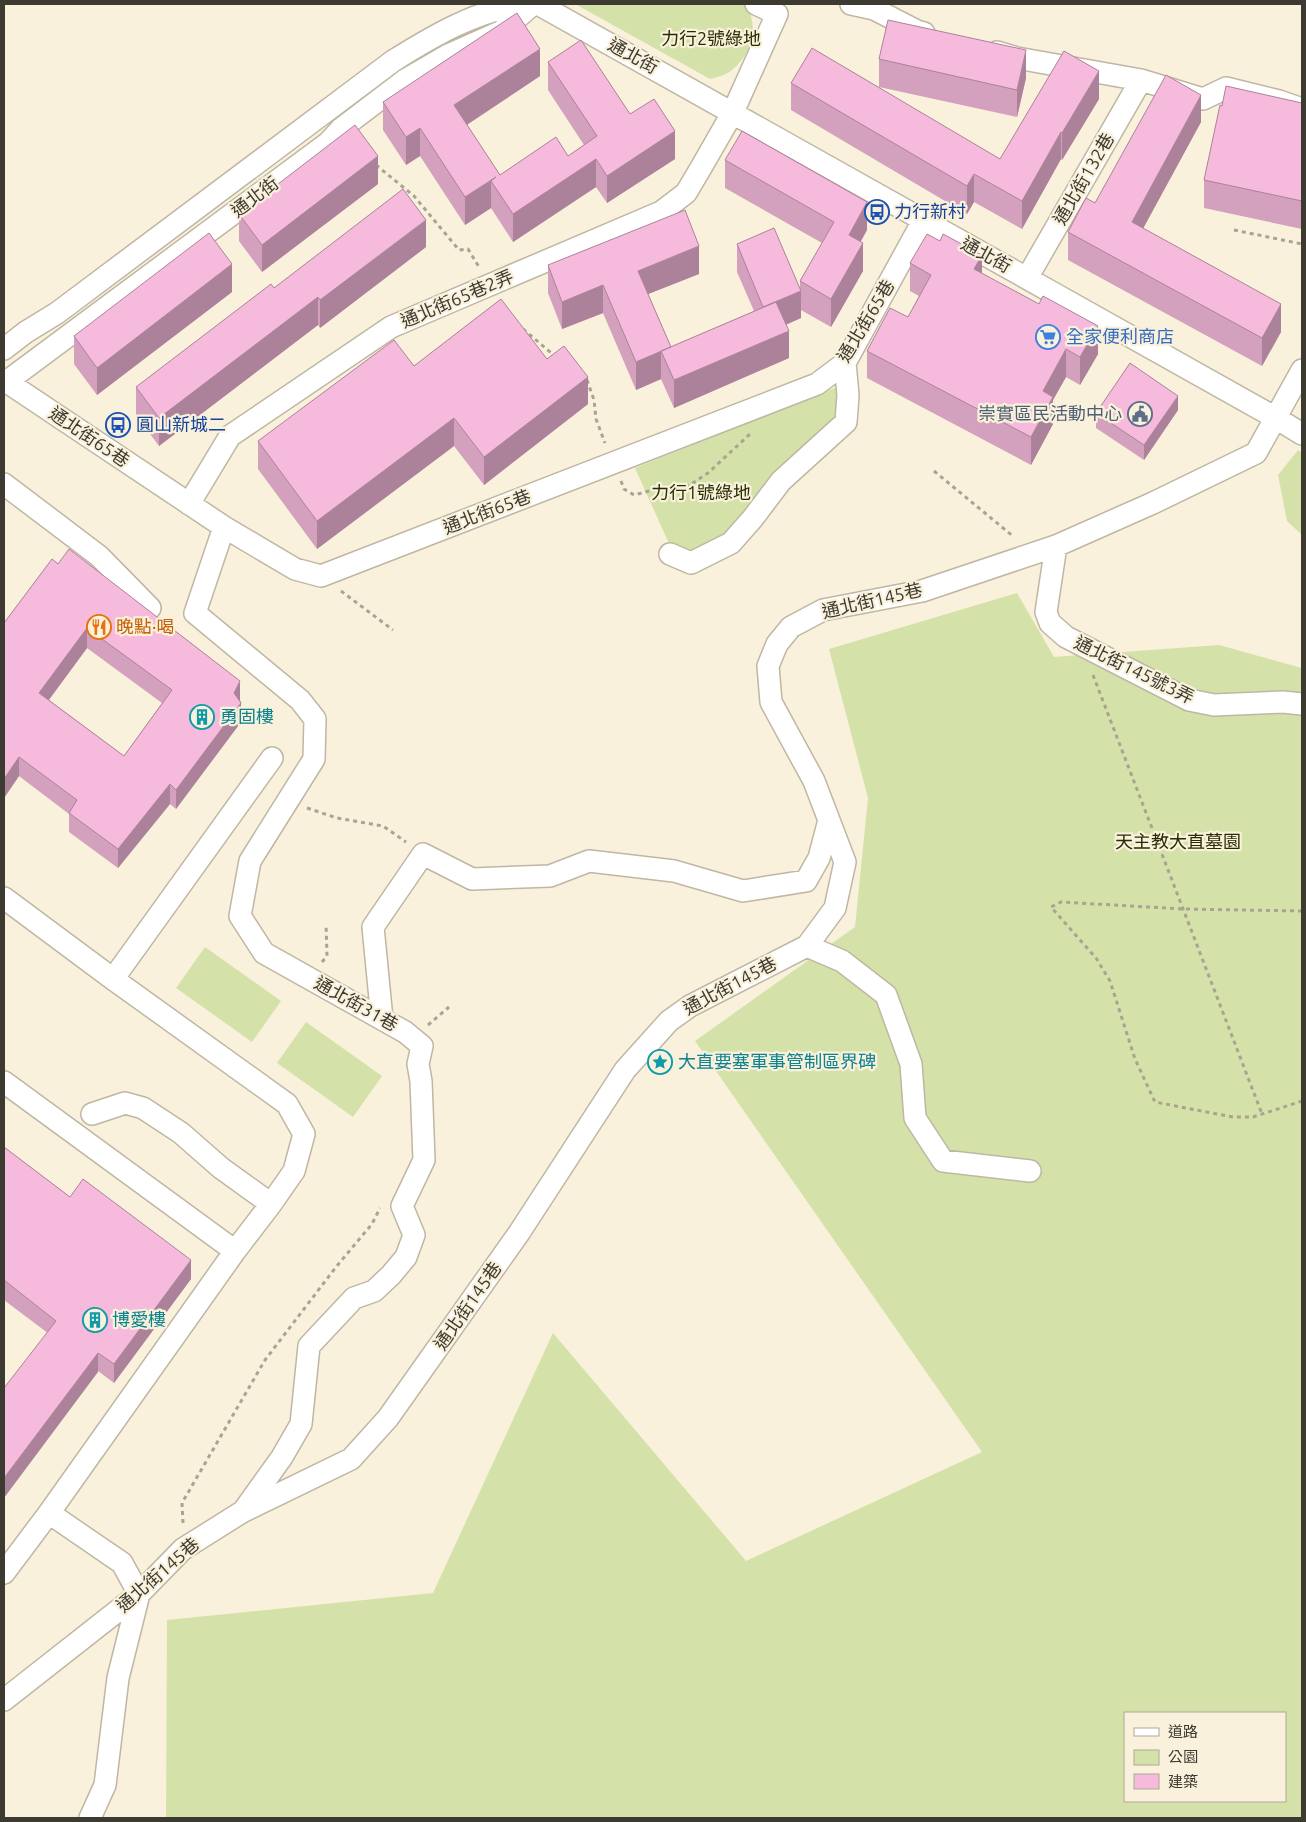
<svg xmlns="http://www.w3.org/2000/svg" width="1306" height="1822" font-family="Ubuntu,'Noto Sans TC',sans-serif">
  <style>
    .green { fill: #d4e2a9; fill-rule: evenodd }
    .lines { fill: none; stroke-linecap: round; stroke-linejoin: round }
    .minor-casing { stroke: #bfb7a3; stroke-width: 24 }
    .path { stroke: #a9a392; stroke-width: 3; stroke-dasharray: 4 4; stroke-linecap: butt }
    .minor { stroke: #fff; stroke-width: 21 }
    .wall { fill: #d3a0bd; fill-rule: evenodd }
    .shaded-wall { fill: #ac829a }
    .building { fill: #f5badc; stroke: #ac829a; fill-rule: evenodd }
    .labels { text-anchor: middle; stroke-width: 4.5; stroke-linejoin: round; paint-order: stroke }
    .park-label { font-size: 18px; fill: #262d00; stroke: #f9f1db }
    .street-label { font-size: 18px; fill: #3d3a31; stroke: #f9f1db }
    .transit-label { font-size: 18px; fill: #164399; stroke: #f9f1db; text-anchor: start }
    .shop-label { font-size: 18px; fill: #366cbe; stroke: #f9f1db; text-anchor: start }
    .service-label { font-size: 18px; fill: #4e5e75; stroke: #f9f1db; text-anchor: end }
    .food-label { font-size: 18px; fill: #c56008; stroke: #f9f1db; text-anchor: start }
    .culture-label { font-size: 18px; fill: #0d838f; stroke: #f9f1db; text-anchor: start }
  </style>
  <rect width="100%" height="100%" fill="#f9f1db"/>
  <path class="green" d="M 575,4 L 745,4 C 760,25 752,54 732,70 C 726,75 718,77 710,79 Z
    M 837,387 L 837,415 L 805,448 L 724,538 L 694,557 L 671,548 L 635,468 Z
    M 1298,450 L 1302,453 L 1302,535 L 1287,521 L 1278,475 Z
    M 1017,593 L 1054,657 L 1219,645 L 1302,668 L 1302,1818 L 166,1818 L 167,1620 L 433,1593 L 553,1333 L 746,1561 L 982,1452 L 695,1041 L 855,927 L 868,798 L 829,649 ZM 1125,1713 L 1285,1713 L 1285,1801 L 1125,1801 Z
    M 205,947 L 281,1001 L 252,1042 L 176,988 Z
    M 306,1022 L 382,1076 L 353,1117 L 277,1063 Z"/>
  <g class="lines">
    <defs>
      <path id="minor" d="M 538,4 L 1276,418 L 1302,434
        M 851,4 L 874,9 L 917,31 L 924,33
        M 997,52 L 1017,58 L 1141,80 L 1203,99 L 1226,88 L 1279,101 L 1302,109
        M 1027,278 L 1141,80
        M 4,349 L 26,332 L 57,313 L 393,61 C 433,36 477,10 524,4
        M 4,380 L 224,527 L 295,569 L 321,576 L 817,384 L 845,363 L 924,219
        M 6,382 L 328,143 L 342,128 L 405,80 L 448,55 L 502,31 L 533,4
        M 4,484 L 99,556 L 150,608
        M 189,504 L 230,436 L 391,327 L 661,212 L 686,193 L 702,166 L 733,112 L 777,14 L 756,4
        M 224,527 L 195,613 L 300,700 L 315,719 L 314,759 L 250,861 L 240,916 L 264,953 L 405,1032 L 422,1046 L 418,1064 L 421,1081 L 424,1160 L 402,1206 L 414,1235 L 406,1257 L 391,1275 L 374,1291 L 354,1298 L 309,1346 L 301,1424 L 282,1457 L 244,1510
        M 1056,546 L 1046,612 L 1050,623 L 1066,637 L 1189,700 L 1214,705 L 1283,702 L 1302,704
        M 670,554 L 691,563 L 731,543 L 753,518 L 781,481 L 846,422 L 848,395 L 845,363
        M 4,898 L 113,979 L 287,1104 L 304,1134 L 294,1171 L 271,1204 L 235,1251 L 49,1513 L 4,1573
        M 807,946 L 842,961 L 886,995 L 911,1064 L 915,1118 L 943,1161 L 1030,1171
        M 113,979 L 272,758
        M 382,1019 L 373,927 L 423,854 L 472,879 L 550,876 L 589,861 L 674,871 L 743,891 L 806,881 L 819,858 L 829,820
        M 4,1082 L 235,1251
        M 92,1114 L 125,1103 L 143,1108 L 181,1133 L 221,1168 L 271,1204
        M 49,1513 L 122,1563 L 139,1594 L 118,1678 L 105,1785 L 90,1818
        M 4,1700 L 139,1594 L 183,1549 L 242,1512 L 351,1459 L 388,1418 L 519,1233 L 625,1070 L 669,1021 L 690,1006 L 807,946 L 835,908 L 845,862 L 814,781 L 771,702 L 768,666 L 777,644 L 791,627 L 823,610 L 922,591 L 1056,546 L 1153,503 L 1256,453 L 1302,370"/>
    </defs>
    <use href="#minor" class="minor-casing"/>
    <path class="path" d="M 376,165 L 414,196 L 459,250 L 468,249 L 479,267
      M 1234,230 L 1302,244
      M 523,329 L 556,357
      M 587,380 L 594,400 L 596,419 L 605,443
      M 934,471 L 1014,537
      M 621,481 L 624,489 L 634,495 L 660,488 L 690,485 L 708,473 L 750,434
      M 341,591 L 393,630
      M 1093,675 L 1262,1114
      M 307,808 L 337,818 L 383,826 L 406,842
      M 1302,911 L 1183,909 L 1061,902 L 1051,907 L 1096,958 L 1110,981 L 1135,1059 L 1155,1102 L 1233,1117 L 1253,1117 L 1302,1101
      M 322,962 L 327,956 L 326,924
      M 428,1025 L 449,1007
      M 183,1523 L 182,1503 L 265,1360 L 336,1267 L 372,1224 L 380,1208"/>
    <use href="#minor" class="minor"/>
  </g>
  <path class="wall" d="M 879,59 L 1026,78 L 1017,117 L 879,87 Z
    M 548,62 L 630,114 L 675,159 L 607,203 L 596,187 L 513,242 L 491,208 L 465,225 L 420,156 L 406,165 L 383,130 L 383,102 L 540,76 L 467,125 L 500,175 L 568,156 L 584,145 L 548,90 Z
    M 791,83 L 1000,159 L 1099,99 L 1062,160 L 1061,159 L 1022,229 L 974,202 L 967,214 L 791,110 Z
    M 1302,103 L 1302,229 L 1204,208 L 1204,180 L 1222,106 Z
    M 1201,122 L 1143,228 L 1281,332 L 1262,366 L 1068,260 L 1068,232 L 1095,203 Z
    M 725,160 L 867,230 L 860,242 L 863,271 L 831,327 L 801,310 L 801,318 L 786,325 L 789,358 L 674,408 L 661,379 L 636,390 L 603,313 L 562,329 L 548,293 L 548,265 L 699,274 L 648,294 L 671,347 L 754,311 L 737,272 L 737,244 L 800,287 L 800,281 L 822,243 L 725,188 Z
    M 378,184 L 262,272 L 239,241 L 239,214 Z
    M 426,247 L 320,328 L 318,325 L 159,446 L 136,415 L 136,387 L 274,288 Z
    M 910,263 L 982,273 L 1098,354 L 1080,385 L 1066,377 L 1053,400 L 1053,424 L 1031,465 L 867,378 L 867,351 L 908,317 L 919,296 L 910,291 Z
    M 232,292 L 97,395 L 74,364 L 74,336 Z
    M 547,359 L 588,404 L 484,485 L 454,446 L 317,549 L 258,469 L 258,441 L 414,366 Z
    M 1178,410 L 1144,460 L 1096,428 L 1096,413 Z
    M 52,559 L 239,701 L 241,722 L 176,809 L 170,804 L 118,868 L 69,832 L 69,814 L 19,776 L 4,798 L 4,623 ZM 87,648 L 162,703 L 124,756 L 49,700 Z
    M 4,1147 L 70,1197 L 191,1279 L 114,1383 L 4,1300 Z"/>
  <path class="shaded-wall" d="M 540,49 L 540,76 L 454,133 L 454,105 Z
    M 1026,50 L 1026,78 L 1017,117 L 1017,90 Z
    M 1099,71 L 1099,99 L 1062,160 L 1062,133 Z
    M 1201,95 L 1201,122 L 1132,249 L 1132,222 Z
    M 420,128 L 420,156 L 406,165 L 406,137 Z
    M 675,131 L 675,159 L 607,203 L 607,176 Z
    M 1061,132 L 1061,159 L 1022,229 L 1022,201 Z
    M 378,156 L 378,184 L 262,272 L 262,245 Z
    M 596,159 L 596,187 L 513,242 L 513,214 Z
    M 974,174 L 974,202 L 967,214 L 967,186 Z
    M 491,181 L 491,208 L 465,225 L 465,197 Z
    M 867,202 L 867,230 L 849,263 L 849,235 Z
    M 426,220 L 426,247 L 320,328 L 320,300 Z
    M 863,243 L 863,271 L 831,327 L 831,299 Z
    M 699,246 L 699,274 L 638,298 L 638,271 Z
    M 982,255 L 982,283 L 974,269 Z
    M 232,264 L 232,292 L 97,395 L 97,368 Z
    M 603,285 L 603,313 L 562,329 L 562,302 Z
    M 801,291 L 801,318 L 763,334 L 763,307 Z
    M 318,297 L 318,325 L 159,446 L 159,418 Z
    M 1281,304 L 1281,332 L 1262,366 L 1262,338 Z
    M 1098,326 L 1098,354 L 1080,385 L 1080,357 Z
    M 789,331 L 789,358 L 674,408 L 674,380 Z
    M 1066,349 L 1066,377 L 1053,400 L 1053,424 L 1031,465 L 1031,437 L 1043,391 Z
    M 661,351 L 661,379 L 636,390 L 636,362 Z
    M 588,377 L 588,404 L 484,485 L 484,457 Z
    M 1178,396 L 1178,410 L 1144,460 L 1144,445 Z
    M 454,418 L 454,446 L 317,549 L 317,521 Z
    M 87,628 L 87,648 L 39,713 L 39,693 Z
    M 240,681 L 240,700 L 241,703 L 241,722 L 176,809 L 176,790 L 234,693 Z
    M 19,757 L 19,776 L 4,798 L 4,779 Z
    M 170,784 L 170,804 L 118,868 L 118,849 Z
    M 191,1260 L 191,1279 L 114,1383 L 114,1364 Z
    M 98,1353 L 98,1372 L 4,1498 L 4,1478 Z"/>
  <path class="building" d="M 517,13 L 540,49 L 454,105 L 500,175 L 556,137 L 568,156 L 597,136 L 548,62 L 581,40 L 630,114 L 654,99 L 675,131 L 607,176 L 596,159 L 513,214 L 491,181 L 496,177 L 465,197 L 420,128 L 406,137 L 383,102 Z
    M 888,20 L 1026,50 L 1017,90 L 879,59 Z
    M 812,48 L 1000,159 L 1064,51 L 1099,71 L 1062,133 L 1061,132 L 1022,201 L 974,174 L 967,186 L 791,83 Z
    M 1166,75 L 1201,95 L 1132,222 L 1281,304 L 1262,338 L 1068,232 L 1086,198 L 1095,203 Z
    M 1226,86 L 1302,103 L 1302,201 L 1204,180 L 1220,105 L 1222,106 Z
    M 355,125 L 378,156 L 262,245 L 239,214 Z
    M 742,131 L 867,202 L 849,235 L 863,243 L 831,299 L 800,281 L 834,222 L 725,160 Z
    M 403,189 L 426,220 L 320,300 L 318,297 L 159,418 L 136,387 L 271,284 L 274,288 Z
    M 685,210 L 699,246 L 638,271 L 671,347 L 636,362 L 603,285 L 562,302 L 548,265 Z
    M 774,228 L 801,291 L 763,307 L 737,244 Z
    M 209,233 L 232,264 L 97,368 L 74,336 Z
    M 927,234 L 940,241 L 943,234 L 982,255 L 974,269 L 1039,304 L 1043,296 L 1098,326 L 1080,357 L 1066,349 L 1043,391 L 1053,397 L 1031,437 L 867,351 L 890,308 L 908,317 L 931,275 L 910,263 Z
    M 501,299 L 547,359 L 564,346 L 588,377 L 484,457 L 454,418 L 317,521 L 258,441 L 394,340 L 414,366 Z
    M 776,302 L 789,331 L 674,380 L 661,351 Z
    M 1130,363 L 1178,396 L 1144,445 L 1096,413 Z
    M 69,549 L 240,681 L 234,693 L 241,703 L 176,790 L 170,784 L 118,849 L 69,813 L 77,800 L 19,757 L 4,779 L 4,623 L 52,559 L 58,564 ZM 87,628 L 172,690 L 124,756 L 39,693 Z
    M 4,1147 L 70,1197 L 83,1179 L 191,1260 L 114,1364 L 98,1353 L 4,1478 L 4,1388 L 56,1321 L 4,1280 Z"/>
  <defs>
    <symbol id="bus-ring" viewBox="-11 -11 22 22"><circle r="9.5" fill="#f9f1db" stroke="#1a4fb4" stroke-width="1.5"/><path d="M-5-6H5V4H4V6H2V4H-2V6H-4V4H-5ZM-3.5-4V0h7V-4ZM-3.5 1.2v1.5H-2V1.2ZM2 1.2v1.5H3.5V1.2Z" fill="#1a4fb4"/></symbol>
    <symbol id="supermarket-ring" viewBox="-11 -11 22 22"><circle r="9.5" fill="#f9f1db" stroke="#3f7fe0" stroke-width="1.5"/><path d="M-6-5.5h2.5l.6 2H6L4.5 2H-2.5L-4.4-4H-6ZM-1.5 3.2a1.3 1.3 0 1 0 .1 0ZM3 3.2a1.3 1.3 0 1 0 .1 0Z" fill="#3f7fe0"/></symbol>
    <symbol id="civic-ring" viewBox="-11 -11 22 22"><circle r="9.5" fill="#f9f1db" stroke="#5c6f8a" stroke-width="1.5"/><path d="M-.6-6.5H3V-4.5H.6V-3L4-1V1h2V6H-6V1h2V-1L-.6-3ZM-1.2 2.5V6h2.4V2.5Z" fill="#5c6f8a"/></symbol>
    <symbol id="restaurant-ring" viewBox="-11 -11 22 22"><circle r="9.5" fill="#f9f1db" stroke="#e8710a" stroke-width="1.5"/><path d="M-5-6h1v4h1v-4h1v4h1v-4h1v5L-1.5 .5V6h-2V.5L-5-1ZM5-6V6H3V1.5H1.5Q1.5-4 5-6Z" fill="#e8710a"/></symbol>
    <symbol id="building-ring" viewBox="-11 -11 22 22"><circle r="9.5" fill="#f9f1db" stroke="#0f9aa8" stroke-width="1.5"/><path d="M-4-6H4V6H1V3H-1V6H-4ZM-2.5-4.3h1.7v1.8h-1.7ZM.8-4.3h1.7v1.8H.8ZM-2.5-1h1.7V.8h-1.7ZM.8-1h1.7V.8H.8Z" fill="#0f9aa8"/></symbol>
    <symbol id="sight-ring" viewBox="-11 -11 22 22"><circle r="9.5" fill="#f9f1db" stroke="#0f9aa8" stroke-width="1.5"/><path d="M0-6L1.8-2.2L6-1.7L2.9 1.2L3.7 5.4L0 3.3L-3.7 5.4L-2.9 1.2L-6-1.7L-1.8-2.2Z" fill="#0f9aa8"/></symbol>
  </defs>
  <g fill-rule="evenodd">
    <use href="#bus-ring" x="863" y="198" width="28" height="28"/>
    <use href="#supermarket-ring" x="1034" y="323" width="28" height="28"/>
    <use href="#civic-ring" x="1126" y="400" width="28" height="28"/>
    <use href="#bus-ring" x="104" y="411" width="28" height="28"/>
    <use href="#restaurant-ring" x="85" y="613" width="28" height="28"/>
    <use href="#building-ring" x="188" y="703" width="28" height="28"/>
    <use href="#sight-ring" x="646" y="1048" width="28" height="28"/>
    <use href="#building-ring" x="81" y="1306" width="28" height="28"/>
  </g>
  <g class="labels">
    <g class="park-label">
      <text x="711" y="45">力行2號綠地</text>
      <text x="701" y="499">力行1號綠地</text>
      <text x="1178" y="848">天主教大直墓園</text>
    </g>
    <g class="street-label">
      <text transform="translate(633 56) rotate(29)" y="6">通北街</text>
      <text transform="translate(1084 179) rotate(-60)" y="6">通北街132巷</text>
      <text transform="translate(255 197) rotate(-37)" y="6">通北街</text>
      <text transform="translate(986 255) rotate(29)" y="6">通北街</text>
      <text transform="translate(457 299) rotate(-23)" y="6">通北街65巷2弄</text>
      <text transform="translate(866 321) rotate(-59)" y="6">通北街65巷</text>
      <text transform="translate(89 437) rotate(34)" y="6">通北街65巷</text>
      <text transform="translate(487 512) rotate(-21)" y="6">通北街65巷</text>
      <text transform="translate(872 601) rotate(-13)" y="6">通北街145巷</text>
      <text transform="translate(1134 670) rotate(26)" y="6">通北街145號3弄</text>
      <text transform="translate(730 986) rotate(-28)" y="6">通北街145巷</text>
      <text transform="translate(356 1004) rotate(29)" y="6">通北街31巷</text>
      <text transform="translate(468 1306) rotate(-55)" y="6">通北街145巷</text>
      <text transform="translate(158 1575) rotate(-41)" y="6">通北街145巷</text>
    </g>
    <g class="transit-label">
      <text x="894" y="218">力行新村</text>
      <text x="136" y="431">圓山新城二</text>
    </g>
    <g class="shop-label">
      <text x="1066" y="343">全家便利商店</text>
    </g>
    <g class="service-label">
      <text x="1122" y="420">崇實區民活動中心</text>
    </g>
    <g class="food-label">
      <text x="116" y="633">晚點·喝</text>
    </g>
    <g class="culture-label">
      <text x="220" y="723">勇固樓</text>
      <text x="678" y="1068">大直要塞軍事管制區界碑</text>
      <text x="112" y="1326">博愛樓</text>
    </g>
  </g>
  <rect width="1306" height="1822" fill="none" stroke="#3d3a31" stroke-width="10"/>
  <rect x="1124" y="1712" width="162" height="90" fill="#f9f1db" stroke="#aea897"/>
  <rect x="1134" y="1728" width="25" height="8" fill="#ffffff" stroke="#aea897"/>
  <text x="1168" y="1737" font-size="15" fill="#3d3a31">道路</text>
  <rect x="1134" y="1750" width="25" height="15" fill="#d4e2a9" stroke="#aea897"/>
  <text x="1168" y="1762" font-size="15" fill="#3d3a31">公園</text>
  <rect x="1134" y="1774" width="25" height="15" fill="#f5badc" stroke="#aea897"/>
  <text x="1168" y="1787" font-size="15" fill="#3d3a31">建築</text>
</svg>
